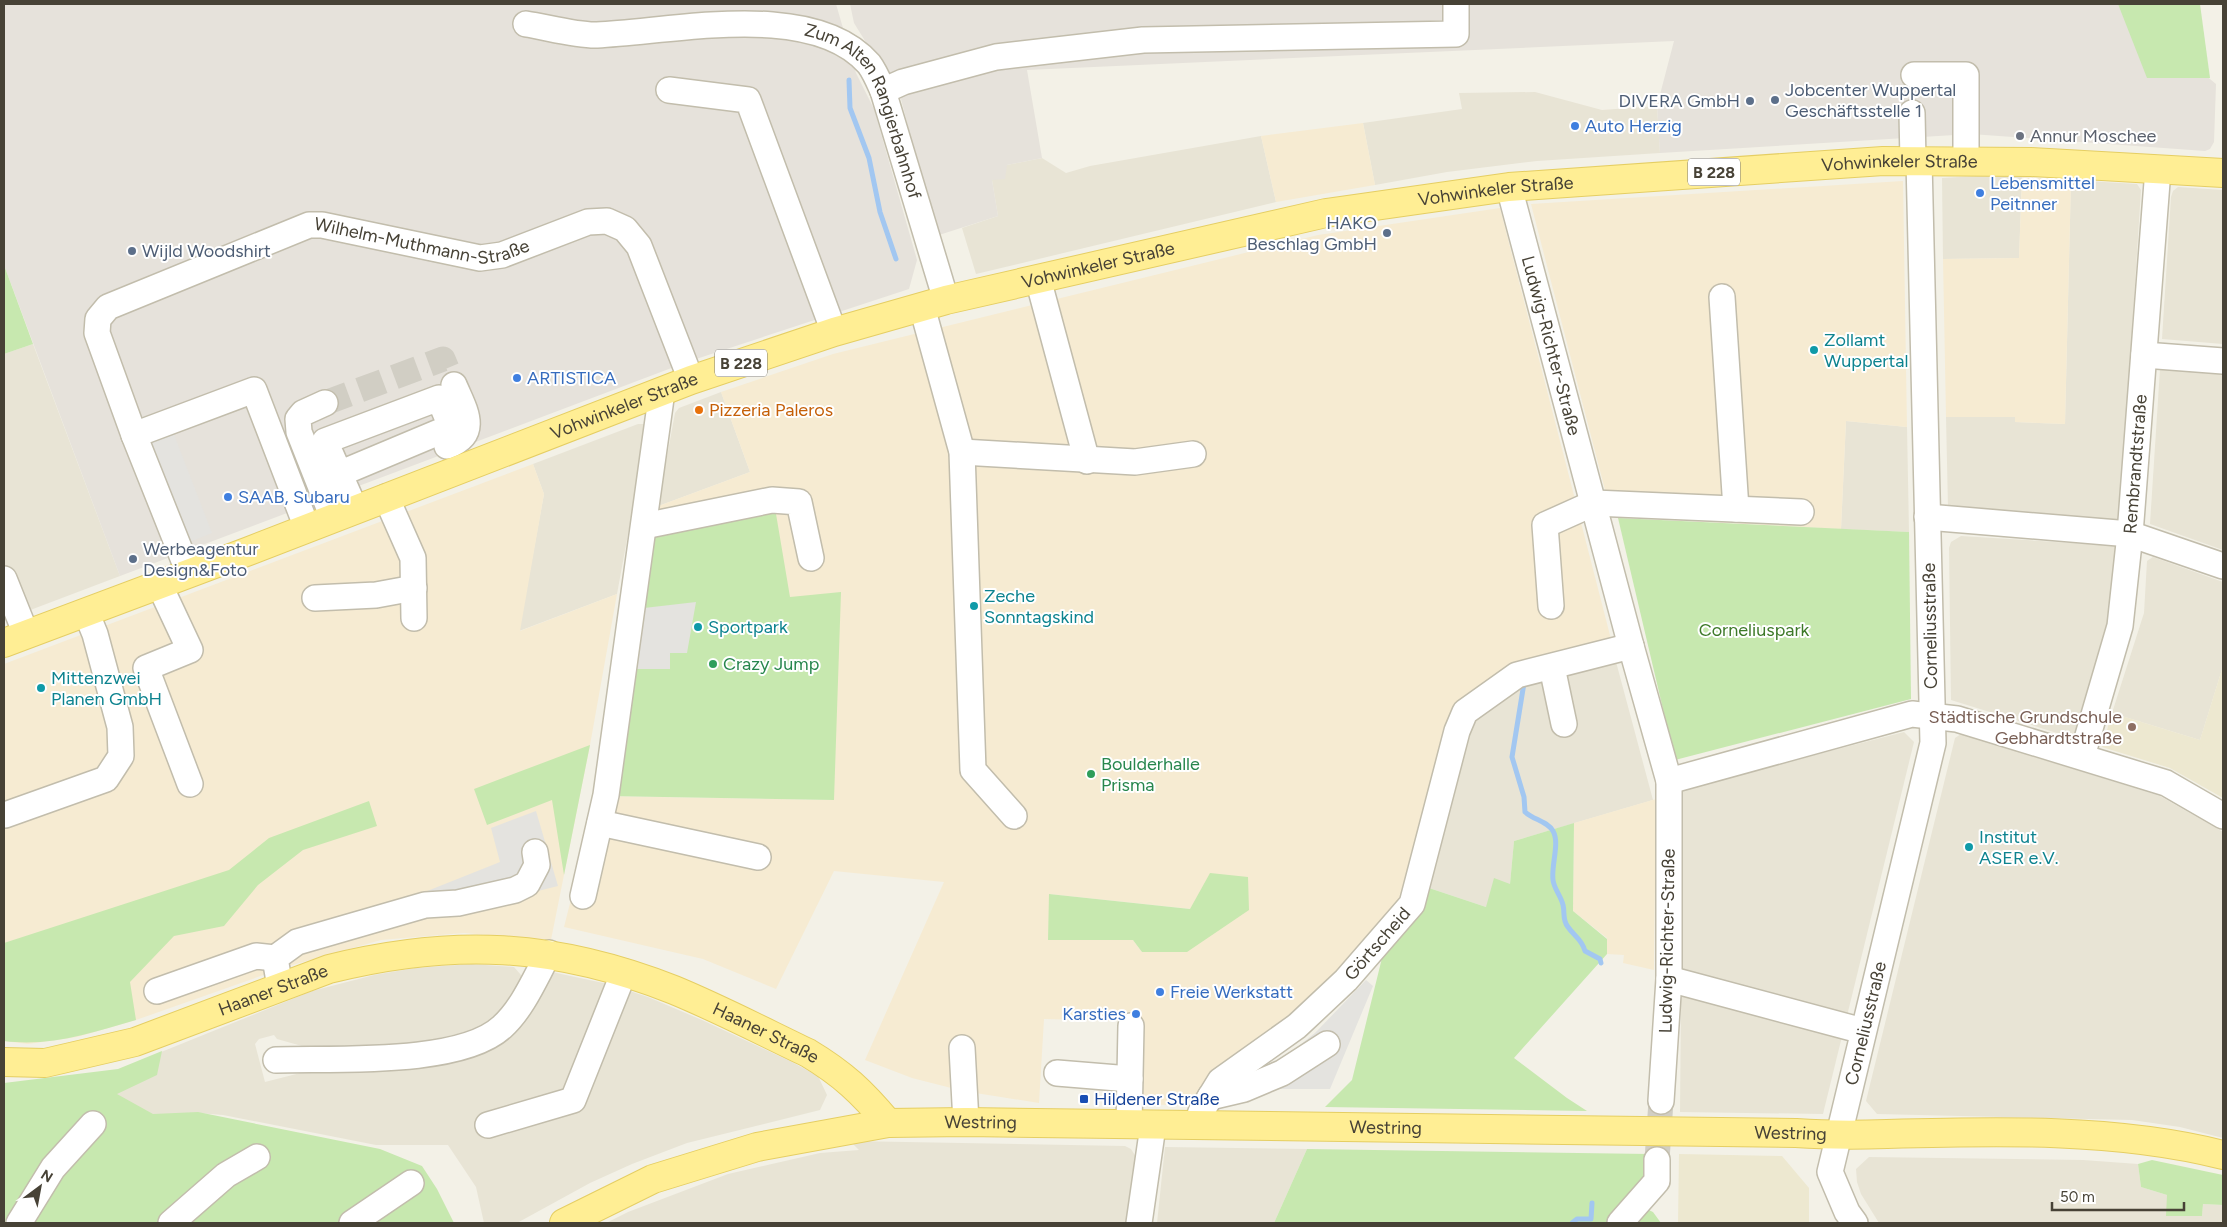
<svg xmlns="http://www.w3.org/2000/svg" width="2227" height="1227" viewBox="0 0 2227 1227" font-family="Figtree,sans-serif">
<rect width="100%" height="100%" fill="#f3f1e7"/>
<g fill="#e8e4d5">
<path d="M1535 92 1602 110 1657 106 1660 153 1537 161 1447 172 1375 185 1363 123 1462 109 1459 93Z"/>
<path d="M1261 136 1276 202 976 274 962 228 998 216 992 180 1007 165 1042 158 1066 173 1090 166Z"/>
<path d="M1994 175 2022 177 2019 258 1943 259 1942 178Z"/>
<path d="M2071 180 2137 184 2141 190 2120 520 1948 508 1946 417H2016L2015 422 2065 424Z"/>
<path d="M2178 187 2223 190V344L2162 339 2171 197 2173 191Z"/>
<path d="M33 344 120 576 4 620V354Z"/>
<path d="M2160 369 2223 374V550L2150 524Z"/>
<path d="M721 392 750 472 653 508 662 462H666L675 413 679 408Z"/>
<path d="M1846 421 1907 427 1909 532 1841 529Z"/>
<path d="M638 424H644L647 430 617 594 519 631 544 494 533 464Z"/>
<path d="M1961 536 2119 546 2115 607 2073 738 1951 700 1949 548 1951 542Z"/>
<path d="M2153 557 2223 582V666L2200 740 2112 713 2144 613 2147 561Z"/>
<path d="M1615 658 1653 800 1514 841 1510 884 1486 907 1420 885 1464 723 1522 682Z"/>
<path d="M1904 732 1914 742 1823 1114 1680 1112 1683 789Z"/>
<path d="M1961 734 2160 796 2223 832V1138L2180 1127 2132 1120 1877 1114 1866 1101 1955 738Z"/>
<path d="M472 964 514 967 521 975V981L504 1007 494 1018 475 1030 417 1043 390 1046 309 1048 277 1039 274 1035 259 1039 255 1044 265 1082 316 1069 476 1052 494 1048 506 1040 516 1029 552 972 608 984 648 997 702 1020 790 1061 818 1076 827 1095 820 1110 687 1143 632 1164 590 1183 517 1223H484L476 1187 448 1145H376L223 1115 198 1113 125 1121 109 1086 139 1061 312 991 374 975 415 968Z"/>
<path d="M850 1141 1125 1146 1131 1149 1136 1157 1130 1223H606L628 1212 728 1174 820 1153 859 1150Z"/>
<path d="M1165 1147 1307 1149 1274 1223H1157Z"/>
<path d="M1869 1157 2083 1160 2138 1164 2141 1187 2167 1195 2202 1216 2203 1204 2223 1205V1223H1879L1861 1194 1857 1182 1856 1169Z"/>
</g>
<g fill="#f6ebd2" fill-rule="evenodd">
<path d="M1363 123 1375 185 1276 202 1261 136Z"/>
<path d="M2022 177 2071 180 2065 424 2015 422V417H1946L1943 259 2019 258Z"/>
<path d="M1903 181 1907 427 1846 421 1841 529 1612 517 1531 204Z"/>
<path d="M1500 208 1612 643 1460 708 1412 894 1370 947 1192 1106 1120 1103 1119 1021 1044 1019 1039 1103 963 1091 912 1078 865 1060 944 882 834 871 776 989 703 959 564 927 597 796 834 800 790 597 650 524 653 508 750 472 721 392 833 354 1318 235ZM1211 874 1187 952H1142L1133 940 1049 894 1191 909Z"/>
<path d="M533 464 544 494 520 631 617 594 590 745 551 940 464 933 381 940 289 966 136 1020 77 1037 28 1044 4 1041V664Z"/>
<path d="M1656 799 1654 970 1623 963 1624 955 1607 954V938L1573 911 1574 823Z"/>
</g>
<g fill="#e6e2db">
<path d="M4 4H836L856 73 874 109 917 260 909 289 690 361 120 576 4 265Z"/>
<path d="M850 4H2119L2216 84 2214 142 2210 149 2205 151 1971 134 1660 153 1657 106 1674 41 1027 70 1042 158 1007 165 1005 179 992 180 998 216 936 236 901 99 854 23Z"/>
</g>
<g fill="#ede8d0">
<path d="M2223 666V798L2170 768 2102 747 2112 713 2200 740Z"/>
<path d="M1679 1154 1782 1156 1809 1188V1223H1678Z"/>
</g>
<g fill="#c7e8af">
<path d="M2118 4H2200L2210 78H2147Z"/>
<path d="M4 265 33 344 4 354Z"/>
<path d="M774 502 790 597 841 592 834 800 606 796 621 735 650 575 647 554 650 524Z"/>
<path d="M1618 518 1909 532 1911 699 1675 760Z"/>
<path d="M590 745 564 875 552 800 487 825 474 789Z"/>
<path d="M369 801 377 826 303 850 258 885 224 926 174 936 130 982 136 1020C92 1033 50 1047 4 1041V943L229 870 269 838Z"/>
<path d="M1574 823 1573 911 1607 939V954L1514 1058 1567 1098 1587 1111 1325 1107 1352 1080 1382 958 1420 885 1486 907 1494 878 1510 884 1514 841Z"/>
<path d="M1210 873 1248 877 1249 910 1187 952H1142L1133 940H1048L1049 894 1190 909Z"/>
<path d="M162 1051 157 1075 117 1094 153 1114 198 1112 380 1149 422 1166 437 1189 454 1223H4V1083L118 1069Z"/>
<path d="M1307 1149 1650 1154 1640 1206 1653 1212 1661 1223H1274Z"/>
<path d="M2152 1160 2223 1175V1205L2203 1204 2202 1216H2166L2167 1195 2141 1187 2138 1164Z"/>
</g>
<g fill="#e4e3df">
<path d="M173 432 212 533 187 543 147 442Z"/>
<path d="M696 602 687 653H670V669H631L644 608Z"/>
<path d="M536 811 558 886 312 948V937L500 862 491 828Z"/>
<path d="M1366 980 1373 986 1330 1089H1244L1315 1033Z"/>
</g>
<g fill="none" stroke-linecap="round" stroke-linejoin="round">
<g stroke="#a2c7f1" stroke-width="5">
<path d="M849 80 850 108 869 158 880 212 896 259"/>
<path d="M1524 683 1512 757 1524 797 1525 812C1534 820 1547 821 1553 831 1560 843 1551 865 1553 880 1554 889 1561 896 1563 905 1565 912 1562 920 1568 927 1574 936 1582 939 1585 951L1600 959 1601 963"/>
<path d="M1572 1223 1577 1219H1591L1592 1203"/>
</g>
<g stroke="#d1cec4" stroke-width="25" stroke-dasharray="25 12" stroke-linecap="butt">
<path d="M325 403 443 359 454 385"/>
<path d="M1657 1160 1661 1101"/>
</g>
<g stroke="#c2bdac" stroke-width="28">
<g id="minor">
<path id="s1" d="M526 24C546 27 578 36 597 35 678 31 813 0 869 64 875 72 879 82 883 91L946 300"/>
<path d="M1914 75H1966V160"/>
<path d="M669 90 748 100 834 332"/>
<path d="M883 91 903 82 996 57 1143 40 1456 34V4"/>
<path d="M1912 113 1913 161"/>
<path id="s2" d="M1509 187 1631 646 1669 781V979L1661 1101"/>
<path d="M1038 279 1087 461"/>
<path d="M1722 297 1736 509"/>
<path d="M922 307 962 452 973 770 1014 816"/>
<path d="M2144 355 2223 361"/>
<path d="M325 403 303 413 298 419 299 432 333 518"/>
<path d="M134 435 254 390 307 528"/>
<path d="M447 446C481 434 464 409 454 385"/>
<path d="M962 452 1135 462 1193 454"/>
<path d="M339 474 451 427 439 398 325 441 355 509"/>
<path d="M386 497 413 558 414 618"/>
<path d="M1927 517 2130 534 2223 566"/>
<path d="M644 526 772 500 799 502 811 558"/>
<path id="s3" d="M189 573 134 435 97 333 98 319 108 307 309 225H322L480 258 502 255 588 222 607 221 625 229 639 246 691 380"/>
<path d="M4 579 26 634"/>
<path d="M159 584 190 650 146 668 190 784"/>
<path d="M315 598 376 595 414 588"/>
<path d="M1551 606 1545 525 1594 503 1801 512"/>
<path d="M1552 667 1564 724"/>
<path id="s4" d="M2082 756 2120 626 2130 534 2158 169"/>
<path d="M1669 781 1912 714 1957 719 2166 783 2223 816"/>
<path d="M5 815 106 779 121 756 120 727 95 634 86 612"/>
<path d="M600 823 758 857"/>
<path d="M583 896 606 795 662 391"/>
<path d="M1669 979 1863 1031"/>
<path d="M280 987 275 958 297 942 425 905 458 903 515 890 527 884 537 865 535 852"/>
<path d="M157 991 256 956 275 958"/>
<path d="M962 1048 966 1122"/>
<path d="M276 1060C332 1058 460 1066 502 1027 523 1008 535 978 549 953"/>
<path d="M1057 1073 1130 1079"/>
<path d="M1210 1097 1244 1089 1282 1073 1327 1044"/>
<path d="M488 1125 573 1100 624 972"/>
<path d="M1129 1125 1131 1026"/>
<path id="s5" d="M1196 1126 1201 1112 1220 1081 1297 1026 1346 980 1412 904 1457 731 1465 712 1517 675 1631 646"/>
<path d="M19 1223 53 1168 93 1124"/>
<path d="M171 1223 226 1175 257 1157"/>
<path d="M352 1223 411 1183"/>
<path d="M1139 1223 1153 1126"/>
<path d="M1620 1223 1657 1181V1160"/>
<path id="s6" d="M1855 1223 1847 1212 1830 1172 1933 743 1919 161"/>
</g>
</g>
<g stroke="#e5ce63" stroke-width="30">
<g id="major">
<path id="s7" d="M4 643 249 551 691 380 834 332 946 300 1326 213 1509 187 1883 161 2031 162 2223 173"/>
<path id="s8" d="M4 1062 45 1063 135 1042 329 969C453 938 555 943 674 990 720 1009 764 1032 808 1053 843 1074 862 1092 888 1123"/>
<path id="s9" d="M564 1223 653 1179 757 1147 888 1123 966 1122 1796 1133C1826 1135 1856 1135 1887 1134 1996 1131 2117 1128 2223 1155"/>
</g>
</g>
<use href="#minor" stroke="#fff" stroke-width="25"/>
<use href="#major" stroke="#ffee94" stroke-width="28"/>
</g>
<g fill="#5c6f8a" stroke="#fff" stroke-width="2">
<circle cx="1775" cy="100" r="5"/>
<circle cx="1750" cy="101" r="5"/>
<circle cx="1387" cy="233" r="5"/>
<circle cx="132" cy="251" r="5"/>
<circle cx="133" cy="559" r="5"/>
</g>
<g fill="#3f7fe0" stroke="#fff" stroke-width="2">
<circle cx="1575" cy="126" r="5"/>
<circle cx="1980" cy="193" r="5"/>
<circle cx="517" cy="378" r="5"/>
<circle cx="228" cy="497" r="5"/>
<circle cx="1160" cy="992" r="5"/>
<circle cx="1136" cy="1014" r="5"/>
</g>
<circle fill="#6b7280" stroke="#fff" stroke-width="2" cx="2020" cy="136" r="5"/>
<g fill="#0f9aa8" stroke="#fff" stroke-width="2">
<circle cx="1814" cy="350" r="5"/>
<circle cx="974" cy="606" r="5"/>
<circle cx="698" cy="627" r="5"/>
<circle cx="41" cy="688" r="5"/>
<circle cx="1969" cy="847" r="5"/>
</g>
<circle fill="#e8710a" stroke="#fff" stroke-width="2" cx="699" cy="410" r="5"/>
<g fill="#2e9e5b" stroke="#fff" stroke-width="2">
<circle cx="713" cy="664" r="5"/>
<circle cx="1091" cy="774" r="5"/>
</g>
<circle fill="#8d6e63" stroke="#fff" stroke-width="2" cx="2132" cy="727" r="5"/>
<rect fill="#1a4fb4" stroke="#fff" stroke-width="2" x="1079" y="1094" width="10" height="10" rx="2.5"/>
<g text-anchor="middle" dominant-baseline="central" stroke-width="4" stroke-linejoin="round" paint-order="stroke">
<g fill="#fff" stroke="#7e7b72" stroke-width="1">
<rect x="1688" y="158.5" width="52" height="27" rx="4"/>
<rect x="715" y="349.5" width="52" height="27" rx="4"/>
</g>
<g font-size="16" font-weight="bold" fill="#474236">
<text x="1714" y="172">B 228</text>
<text x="741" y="363">B 228</text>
</g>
<g font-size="18" fill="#4e5e75" stroke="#fff" text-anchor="start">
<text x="1785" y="90">Jobcenter Wuppertal<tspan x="1785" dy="21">Geschäftsstelle 1</tspan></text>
<text x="1740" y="101" text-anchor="end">DIVERA GmbH</text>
<text x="1377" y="223" text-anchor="end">HAKO<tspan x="1377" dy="21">Beschlag GmbH</tspan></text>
<text x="142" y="251">Wijld Woodshirt</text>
<text x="143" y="549">Werbeagentur<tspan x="143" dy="21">Design&amp;Foto</tspan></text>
</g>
<g font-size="18" fill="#474236" stroke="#fff">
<text stroke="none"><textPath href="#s1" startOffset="389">Zum Alten Rangierbahnhof</textPath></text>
<text stroke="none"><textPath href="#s7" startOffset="1969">Vohwinkeler Straße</textPath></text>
<text stroke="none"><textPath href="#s7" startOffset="1564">Vohwinkeler Straße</textPath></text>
<text stroke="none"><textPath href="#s3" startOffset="619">Wilhelm-Muthmann-Straße</textPath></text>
<text stroke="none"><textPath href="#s7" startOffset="1159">Vohwinkeler Straße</textPath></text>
<text stroke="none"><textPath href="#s2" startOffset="164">Ludwig-Richter-Straße</textPath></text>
<text stroke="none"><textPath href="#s7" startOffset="664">Vohwinkeler Straße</textPath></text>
<text stroke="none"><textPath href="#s4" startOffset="298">Rembrandtstraße</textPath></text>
<text transform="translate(1930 626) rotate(-91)">Corneliusstraße</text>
<text transform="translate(1667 941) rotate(-89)">Ludwig-Richter-Straße</text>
<text stroke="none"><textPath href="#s5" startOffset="261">Görtscheid</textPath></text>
<text stroke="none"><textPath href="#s8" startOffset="281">Haaner Straße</textPath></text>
<text stroke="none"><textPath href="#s6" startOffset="210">Corneliusstraße</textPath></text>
<text stroke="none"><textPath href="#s8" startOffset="794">Haaner Straße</textPath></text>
<text stroke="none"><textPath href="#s9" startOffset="434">Westring</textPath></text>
<text stroke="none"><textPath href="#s9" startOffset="839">Westring</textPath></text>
<text stroke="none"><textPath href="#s9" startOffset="1244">Westring</textPath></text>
</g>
<g font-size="18" fill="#366cbe" stroke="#fff" text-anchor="start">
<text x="1585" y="126">Auto Herzig</text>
<text x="1990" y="183">Lebensmittel<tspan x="1990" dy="21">Peitnner</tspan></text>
<text x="527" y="378">ARTISTICA</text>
<text x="238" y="497">SAAB, Subaru</text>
<text x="1170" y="992">Freie Werkstatt</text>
<text x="1126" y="1014" text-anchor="end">Karsties</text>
</g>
<g font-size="18" fill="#5b616d" stroke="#fff" text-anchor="start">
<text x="2030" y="136">Annur Moschee</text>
</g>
<g font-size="18" fill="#0d838f" stroke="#fff" text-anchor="start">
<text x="1824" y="340">Zollamt<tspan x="1824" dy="21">Wuppertal</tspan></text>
<text x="984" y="596">Zeche<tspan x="984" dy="21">Sonntagskind</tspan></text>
<text x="708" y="627">Sportpark</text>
<text x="51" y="678">Mittenzwei<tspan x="51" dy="21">Planen GmbH</tspan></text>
<text x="1979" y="837">Institut<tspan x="1979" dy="21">ASER e.V.</tspan></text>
</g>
<g font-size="18" fill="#c56008" stroke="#fff" text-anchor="start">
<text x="709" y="410">Pizzeria Paleros</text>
</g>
<g font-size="18" fill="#3d7928" stroke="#fff">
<text x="1754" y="630">Corneliuspark</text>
</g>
<g font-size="18" fill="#27864d" stroke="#fff" text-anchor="start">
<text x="723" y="664">Crazy Jump</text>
<text x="1101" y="764">Boulderhalle<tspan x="1101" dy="21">Prisma</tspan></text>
</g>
<g font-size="18" fill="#785e54" stroke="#fff" text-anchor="end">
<text x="2122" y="717">Städtische Grundschule<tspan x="2122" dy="21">Gebhardtstraße</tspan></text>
</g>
<g font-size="18" fill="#164399" stroke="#fff" text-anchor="start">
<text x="1094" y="1099">Hildener Straße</text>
</g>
</g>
<rect width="2227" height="1227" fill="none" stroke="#474236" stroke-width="10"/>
<g transform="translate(40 1187) rotate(32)" stroke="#ffffff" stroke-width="4" paint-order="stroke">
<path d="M0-4L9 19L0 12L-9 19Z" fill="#474236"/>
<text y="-8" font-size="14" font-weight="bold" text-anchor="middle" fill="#474236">N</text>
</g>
<path d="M2052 1202v8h132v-8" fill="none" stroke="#474236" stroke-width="2.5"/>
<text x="2060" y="1202" font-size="15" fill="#474236" stroke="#ffffff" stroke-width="4" paint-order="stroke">50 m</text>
</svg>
